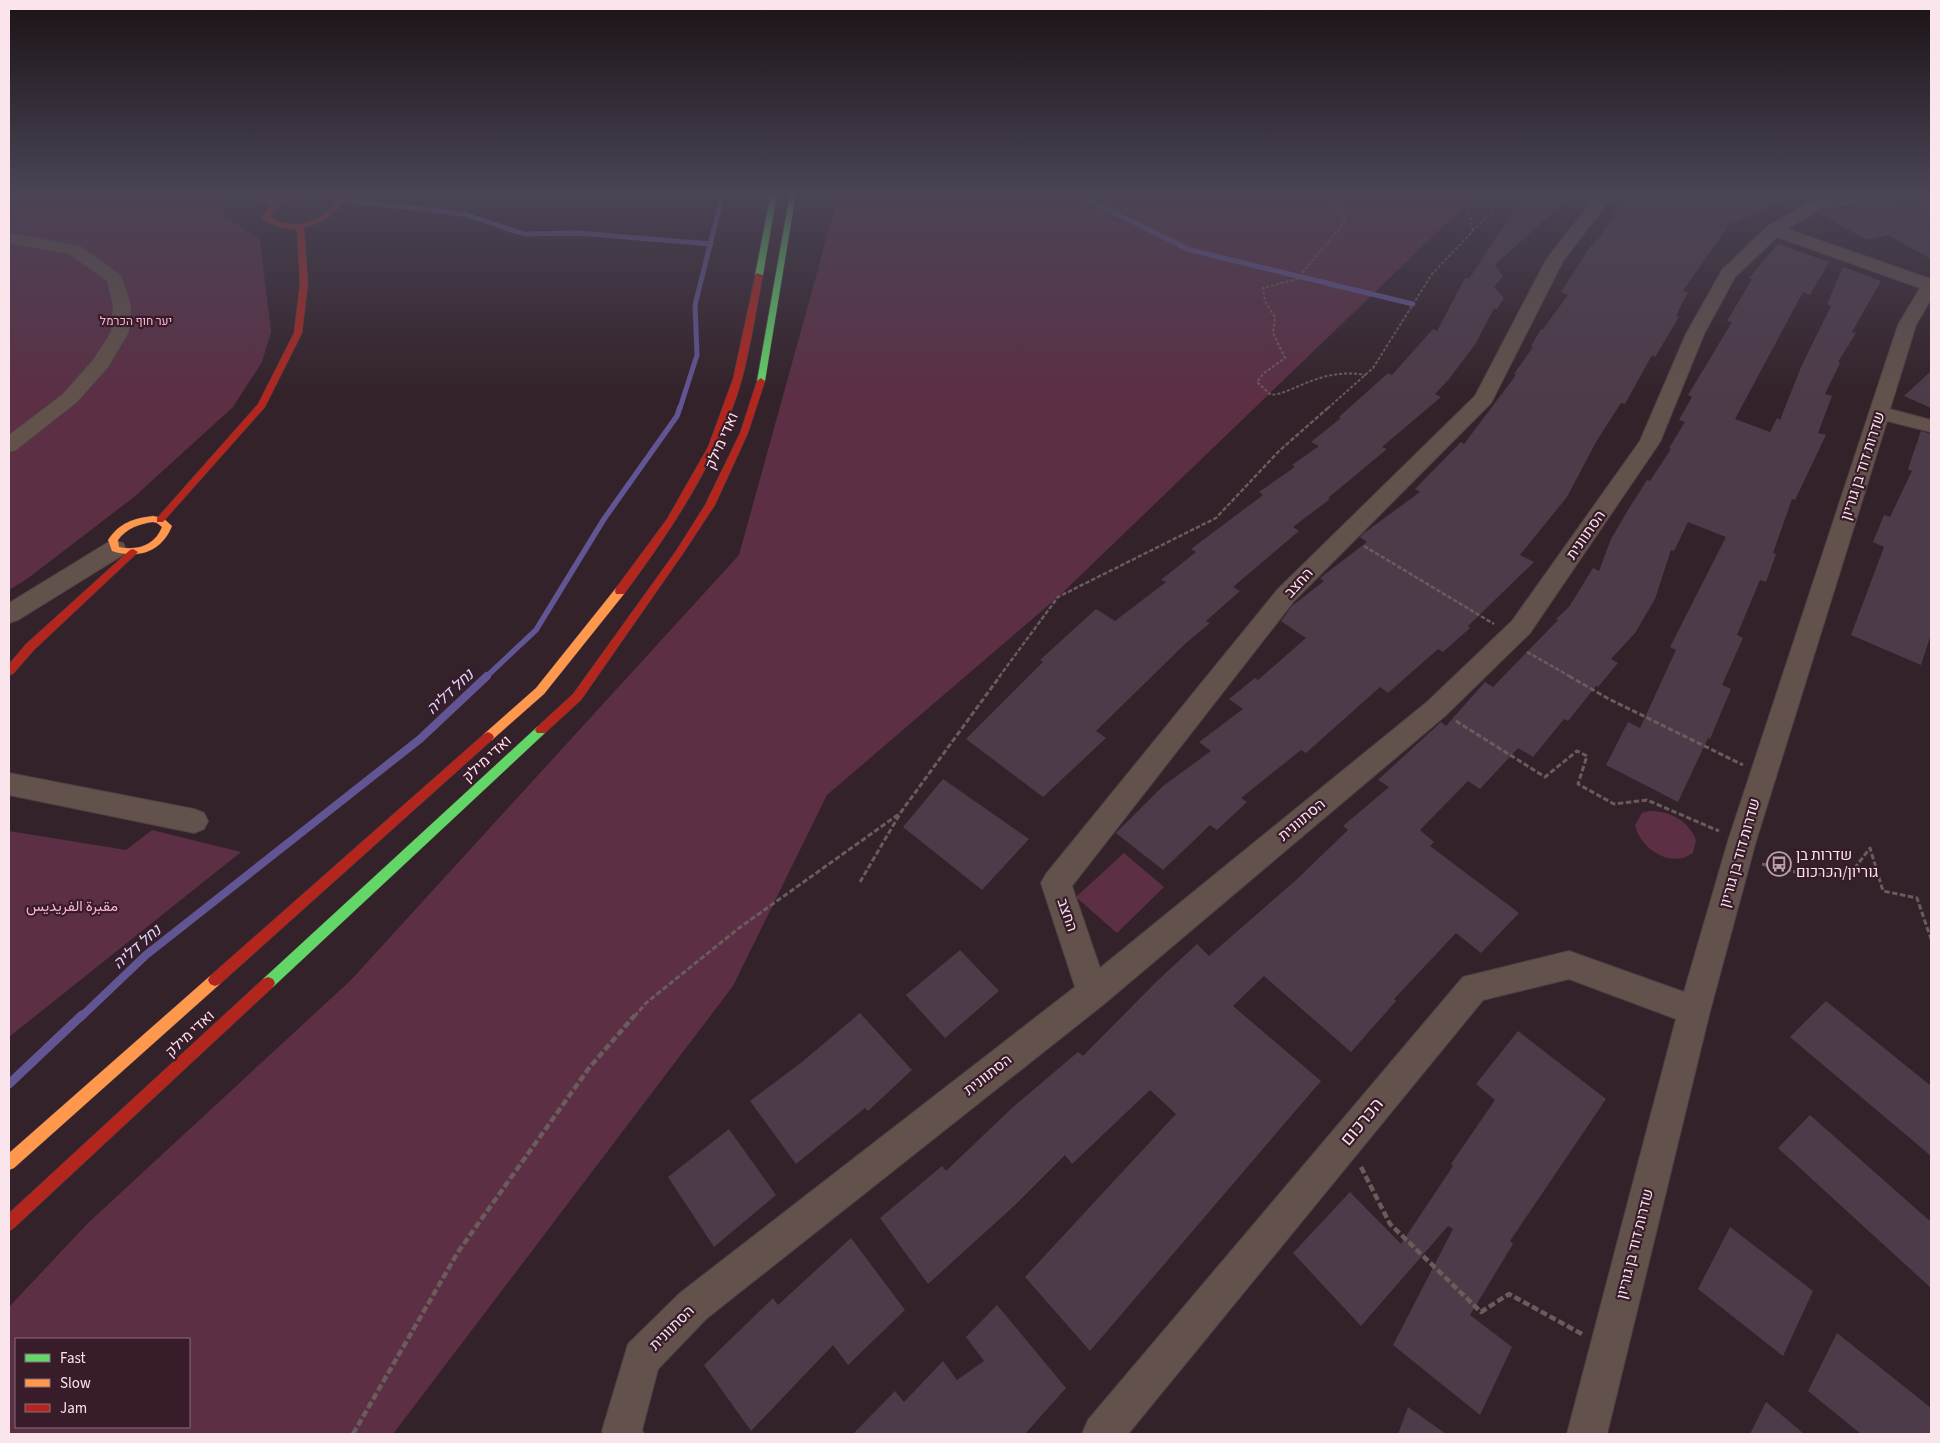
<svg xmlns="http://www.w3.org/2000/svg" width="1940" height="1443" viewBox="0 0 1940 1443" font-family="'Source Sans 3',Vazirmatn,Heebo,sans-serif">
<rect width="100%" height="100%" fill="#33222a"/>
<g fill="#5c2f45" fill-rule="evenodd">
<path d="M9 193H209L233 222 260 240 271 332 262 362 233 407 134 497 27 579 9 590Z"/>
<path d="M839 193H1478L1058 597 827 795 733 986 393 1434H9V1307L88 1223 351 980 739 555ZM16 1339H189V1427H16Z"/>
<path d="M1650 811C1671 811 1688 821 1696 840L1693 853C1671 869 1640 849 1635 825L1642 813Z"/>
<path d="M152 830 241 852 9 1037V831L126 850Z"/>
<path d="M1124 853 1164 887 1117 933 1076 897Z"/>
</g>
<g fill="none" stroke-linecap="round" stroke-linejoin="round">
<g stroke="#625594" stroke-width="5">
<path d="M1074 193 1190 250 1413 304"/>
<path d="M335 199 464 214 524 234 578 233 711 244"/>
<path d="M680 408 697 355 695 305 723 193"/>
</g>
<path stroke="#625594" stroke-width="5.5" d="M486 677 536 630 604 519 677 416 680 407"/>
<path stroke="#625594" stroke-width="8" d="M81 1017 146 955 420 739 487 676"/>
<path stroke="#625594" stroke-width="9" d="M9 1084 82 1015"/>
</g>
<g fill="#4e3b49">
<path d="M1528 193H1574L1495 265 1503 276 1494 287 1504 298 1497 309 1494 308 1476 343 1449 379 1435 394 1441 397 1382 447 1387 449 1328 498 1330 499 1293 527 1299 531 1233 587 1240 591 1206 621 1210 623 1186 643 1096 731 1106 738 1043 797 966 739 1043 662 1040 660 1096 609 1115 621 1166 582 1161 580 1196 552 1191 549 1263 495 1259 492 1295 467 1292 465 1319 446 1311 442 1341 418 1339 417 1388 373 1392 375 1433 329 1437 331 1465 278 1469 279 1515 208Z"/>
<path d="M1636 193H1803L1724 227 1727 228 1683 291 1688 292 1676 316 1679 317 1655 357 1652 355 1625 404 1621 403 1596 442 1567 497 1520 555 1534 562 1468 626 1470 628 1443 652 1438 649 1388 693 1380 687 1306 753 1301 750 1241 798 1247 802 1217 830 1210 825 1163 870 1116 833 1163 786 1211 751 1199 742 1243 709 1229 699 1255 678 1258 680 1306 638 1281 621 1292 606 1324 581 1320 578 1367 542 1360 537 1364 533 1420 492 1415 489 1461 442 1464 444 1516 375 1514 374 1533 347 1531 346 1541 329H1543L1568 295 1561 292 1590 247 1603 234 1601 233 1616 216 1609 214Z"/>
<path d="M1894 194 1895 205 1931 201V259L1888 235 1867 240 1818 213 1884 200Z"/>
<path d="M1778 244 1829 262 1810 295 1803 292 1735 419 1770 432 1777 418 1780 420 1801 367 1831 306 1827 304 1843 267 1881 281 1852 332 1856 333 1838 362 1840 363 1825 394 1832 396 1818 433 1826 435 1795 500 1792 499 1773 553 1776 554 1766 582 1760 580 1737 635 1743 638 1722 685 1731 689 1710 739 1708 738 1678 802 1606 765 1628 722 1640 728 1676 650 1670 647 1726 537 1688 522 1674 551 1671 550 1655 599 1635 633 1611 659 1618 663 1598 687 1596 686 1568 721 1564 719 1533 757 1518 748 1480 789 1468 781 1420 830 1434 842 1430 846 1519 913 1481 953 1456 933 1394 999 1396 1001 1351 1052 1264 976 1233 1006 1321 1081 1090 1351 1025 1277 1176 1114 1150 1090 1072 1164 1065 1155 1014 1206 928 1284 880 1218 942 1166 946 1171 1012 1108 1078 1052 1083 1056 1156 982 1197 944 1209 956 1296 880 1348 830 1343 826 1389 787 1378 780 1441 722 1446 726 1485 682 1493 687 1558 620 1556 619 1569 607 1593 568 1599 571 1611 539 1628 510 1647 480 1650 481 1671 449 1669 448 1685 422 1679 420 1692 397 1688 395 1732 322 1727 321 1752 279 1749 278Z"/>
<path d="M1931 371V408L1904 396Z"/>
<path d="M1921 431 1931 434V634L1921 665 1851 635 1884 547 1873 542 1884 515 1890 517 1912 471 1908 469Z"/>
<path d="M943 779 1029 839 982 890 903 827Z"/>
<path d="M960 950 999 991 945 1038 906 995Z"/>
<path d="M1826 1001 1931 1086V1156L1790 1037Z"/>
<path d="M860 1013 912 1070 868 1111 865 1108 796 1164 750 1101 802 1062Z"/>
<path d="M1518 1031 1606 1099 1510 1241 1513 1244 1470 1315 1512 1347 1480 1415 1393 1345 1453 1229 1448 1226 1361 1326 1293 1253 1350 1192 1401 1244 1453 1166 1451 1164 1495 1100 1476 1084Z"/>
<path d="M1810 1115 1931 1222V1288L1778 1148Z"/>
<path d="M729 1129 776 1195 714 1247 668 1177Z"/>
<path d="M1730 1227 1813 1291 1783 1356 1698 1289Z"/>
<path d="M851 1238 905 1310 848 1365 833 1345 751 1431 704 1365 773 1298 778 1305Z"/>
<path d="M997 1305 1066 1388 1025 1434H853L895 1391 904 1402 943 1361 957 1380 984 1361 966 1337Z"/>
<path d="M1837 1333 1931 1408V1434H1861L1808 1391Z"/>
<path d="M1766 1402 1804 1434H1750Z"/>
<path d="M1408 1407 1446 1434H1398Z"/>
</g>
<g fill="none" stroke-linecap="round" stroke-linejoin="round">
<g stroke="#4d3f45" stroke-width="2">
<g id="street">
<path d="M247 193C260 193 279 191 287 202L279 207 249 196Z"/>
<path d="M1598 193H1615L1563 261 1491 403 1294 601 1072 886 1100 968 1427 702 1512 621 1640 441 1686 334 1722 270 1768 226 1810 202 1855 193H1892L1884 198 1821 209 1787 229 1931 279V299L1916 325 1890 409 1931 420V432L1887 421 1756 841 1710 1011 1607 1434H1567L1676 1019 1569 979 1483 1000 1128 1434H1082L1088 1420 1463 977 1569 951 1684 992 1728 841 1898 325 1920 288 1777 237 1735 277 1704 334 1660 442 1530 633 1445 716 1104 1004 706 1319 658 1369 642 1430 644 1434H603L602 1431 628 1344 680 1293 1075 987 1041 883 1046 874 1278 589 1475 396 1546 260Z"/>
<path d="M9 233 80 246 121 275 131 305 129 332 108 367 77 402 16 450 9 452V435L63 394 93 360 111 332 113 305 107 281 69 254 9 243Z"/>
<path d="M115 541 123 543 126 549 123 555 18 620 9 623V603L107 543Z"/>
<path d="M9 773 194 809 204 813 208 821 204 829 194 833 9 795Z"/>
</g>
</g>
<g stroke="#4d3f45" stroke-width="1">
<g id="fast">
<path d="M771 193H777L763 275 759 277 755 275Z"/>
<path d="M790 193H796L765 381 761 384 757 381Z"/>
<path d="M541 726 545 727 547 730 545 733 273 987 268 989 263 987 261 983 263 979 537 727Z"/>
</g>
</g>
<g stroke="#4d3f45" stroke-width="1">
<g id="slow">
<path d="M153 516 163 518 172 526C161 553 137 559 112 551L108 540C119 523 134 518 153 516ZM153 522 157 523 162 527C155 545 138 551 119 547L118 540C127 528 139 524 153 522Z"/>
<path d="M620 587 624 588 625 591 624 594 544 694 492 740H484L482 737 484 734 536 688 616 588Z"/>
<path d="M215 974 220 976 222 980 220 984 14 1168 9 1170V1153L210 976Z"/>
</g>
</g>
<g stroke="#4d3f45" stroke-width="1">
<g id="jam">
<path d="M299 193 332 194 342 204 327 219 304 228 308 284 302 333 265 407 163 522H157V518L258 404 294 333 300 284 297 229C284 229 272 226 262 218 270 202 282 197 299 193ZM313 195 330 198 335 204C318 224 293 231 270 217 278 200 296 198 313 195Z"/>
<path d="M756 273 763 275C756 310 751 345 742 379 719 459 673 528 624 594H616L615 591 616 588 667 519 708 447 733 379Z"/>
<path d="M761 378 765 381 748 433 715 505 682 555 581 700 545 733H537L535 730 537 727 573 694 676 551 705 505 740 433 757 381Z"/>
<path d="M133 549 138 552 136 554 34 650 13 674 9 675V664L26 644 130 550Z"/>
<path d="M488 732 492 734 494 737 492 740 220 984 215 986 210 984 208 980 210 976 484 734Z"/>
<path d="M268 977 273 979 275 983 273 987 14 1228 9 1231V1213L263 979Z"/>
</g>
</g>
<g stroke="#6a5c5a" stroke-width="2" stroke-dasharray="3 2" stroke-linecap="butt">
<path d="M1338 193 1336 207 1345 222 1297 279 1263 288 1265 301 1275 317 1273 333 1285 358 1264 373 1257 382 1271 395C1283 394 1293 388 1304 384 1324 375 1345 371 1366 375"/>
<path d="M1464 193 1473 231"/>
<path d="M1328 408 1373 368 1432 274 1491 212 1501 193"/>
</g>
<g stroke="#6a5c5a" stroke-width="2.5" stroke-dasharray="4.5 2" stroke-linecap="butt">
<path d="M1364 546 1494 624"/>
<path d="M1527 652 1571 677"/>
<path d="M999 677 1058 597 1216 518 1279 451 1329 407"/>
</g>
<g stroke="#6a5c5a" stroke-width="3" stroke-dasharray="5.5 2.5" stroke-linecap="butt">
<path d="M1569 676 1609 699 1743 765"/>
<path d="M1456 721 1545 777 1577 751 1587 756 1578 784 1614 804 1647 800 1719 831"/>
<path d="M1762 864 1808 875 1851 873 1870 848 1883 891 1917 898 1931 939"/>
<path d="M860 882 901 812 1000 676"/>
<path d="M634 1017 646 1003 739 928 899 814"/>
</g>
<g stroke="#6a5c5a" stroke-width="4.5" stroke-dasharray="7 3" stroke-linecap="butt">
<path d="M1361 1167 1390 1224 1481 1312 1509 1294 1582 1334"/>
<path d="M353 1434 458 1252 589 1068 635 1015"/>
</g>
<use href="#street" fill="#63524b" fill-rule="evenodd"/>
<use href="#fast" fill="#63d668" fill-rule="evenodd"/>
<use href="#slow" fill="#ff974d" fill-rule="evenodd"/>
<use href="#jam" fill="#b3261e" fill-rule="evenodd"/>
</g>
<linearGradient id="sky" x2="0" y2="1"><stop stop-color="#1c1317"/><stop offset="0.49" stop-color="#4a4455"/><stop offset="1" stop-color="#4a4455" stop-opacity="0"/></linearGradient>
<rect width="1940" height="395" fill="url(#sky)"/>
<defs>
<g id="bus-ring" transform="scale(1.25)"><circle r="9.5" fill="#391c2a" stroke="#b4a1a9" stroke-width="1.5"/><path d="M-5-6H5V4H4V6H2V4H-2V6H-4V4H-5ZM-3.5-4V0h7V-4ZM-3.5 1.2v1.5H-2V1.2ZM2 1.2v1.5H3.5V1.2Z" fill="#b4a1a9"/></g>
</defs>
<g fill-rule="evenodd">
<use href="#bus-ring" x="1779" y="864"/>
</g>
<g text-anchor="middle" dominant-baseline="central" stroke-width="4.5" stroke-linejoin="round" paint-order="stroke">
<g font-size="12" fill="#f6b5d1" stroke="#391c2a">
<text x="136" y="321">יער חוף הכרמל</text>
</g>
<g font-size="15" fill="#fae5ed" stroke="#391c2a">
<text transform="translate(722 441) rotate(-66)">ואדי מילק</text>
<text transform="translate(1863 466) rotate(-72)">שדרות דוד בן גוריון</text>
<text transform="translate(1586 535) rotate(-55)">הסתוונית</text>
<text transform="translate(1299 583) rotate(-47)">החצב</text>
<text transform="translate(487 759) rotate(-43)">ואדי מילק</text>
<text transform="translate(1302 820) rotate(-40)">הסתוונית</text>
<text transform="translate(1740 853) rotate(-74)">שדרות דוד בן גוריון</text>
<text transform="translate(1067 915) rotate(71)">החצב</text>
<text transform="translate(190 1034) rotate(-43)">ואדי מילק</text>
<text transform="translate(988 1075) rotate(-38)">הסתוונית</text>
<text transform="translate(1635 1244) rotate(-76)">שדרות דוד בן גוריון</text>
<text transform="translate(672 1328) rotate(-45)">הסתוונית</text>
</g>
<g font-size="15" fill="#fae5ed" stroke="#391c2a" text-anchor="start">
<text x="1796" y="855">שדרות בן<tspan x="1796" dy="17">גוריון/הכרכום</tspan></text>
</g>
<g font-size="15" fill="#f6b5d1" stroke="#391c2a">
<text x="72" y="906">مقبرة الفريديس</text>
</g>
<g font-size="16" font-style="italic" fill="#dcd7ff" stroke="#391c2a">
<text transform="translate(450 692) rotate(-43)">נחל דליה</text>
<text transform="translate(137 947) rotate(-41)">נחל דליה</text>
</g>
<g font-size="18" fill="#fae5ed" stroke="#391c2a">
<text transform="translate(1362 1122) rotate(-50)">הכרכום</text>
</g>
</g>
<rect width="1940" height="1443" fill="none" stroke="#fae5ed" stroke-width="20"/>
<rect x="15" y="1338" width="175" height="90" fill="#391c2a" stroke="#866c78"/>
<rect x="25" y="1354" width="25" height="8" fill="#63d668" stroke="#866c78"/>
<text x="60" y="1363" font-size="15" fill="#fae5ed">Fast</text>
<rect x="25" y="1379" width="25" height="8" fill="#ff974d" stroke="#866c78"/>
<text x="60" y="1388" font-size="15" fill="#fae5ed">Slow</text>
<rect x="25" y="1404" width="25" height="8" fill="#b3261e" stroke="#866c78"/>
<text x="60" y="1413" font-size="15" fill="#fae5ed">Jam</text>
</svg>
